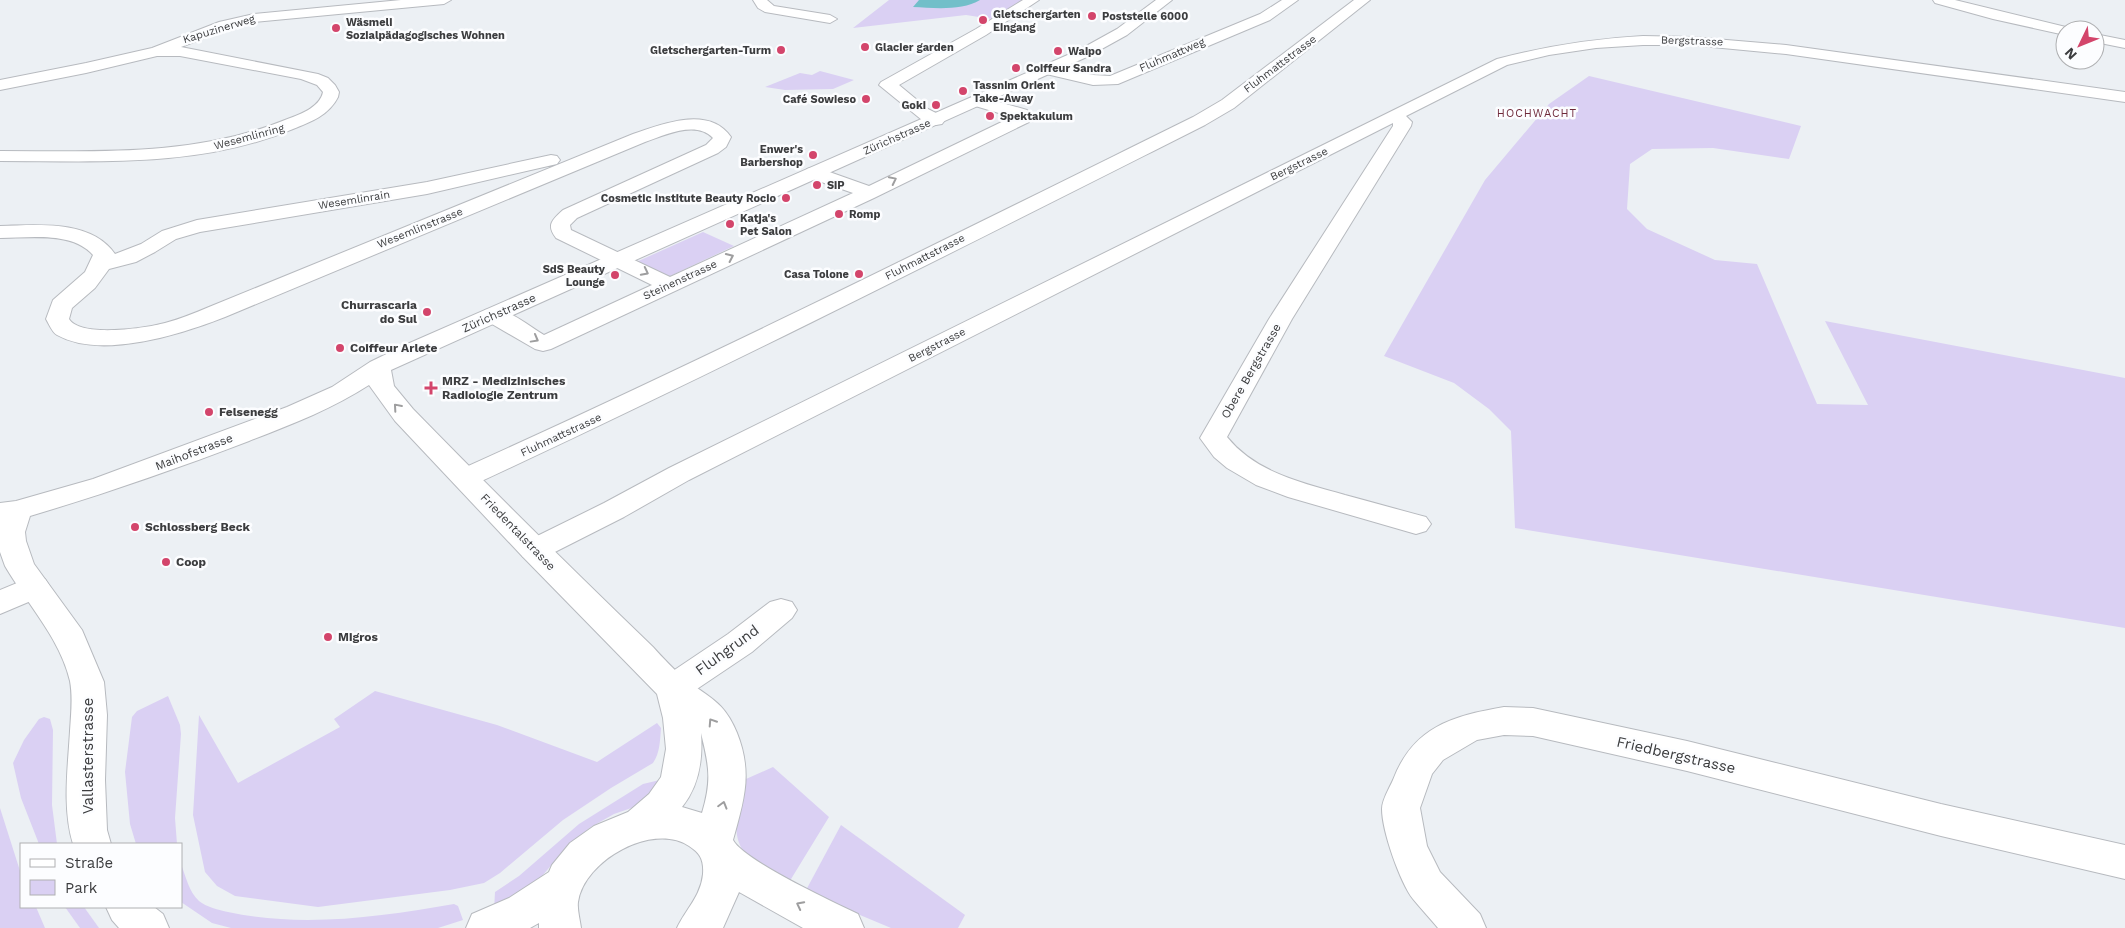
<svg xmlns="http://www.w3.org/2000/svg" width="2125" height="928" viewBox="0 0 2125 928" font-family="'Work Sans',sans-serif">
<rect width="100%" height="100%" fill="#ecf0f4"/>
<g fill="#dad0f3">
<path d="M889 0H1023L992 19 966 15 853 28Z"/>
<path d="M820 71 854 80 833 89 785 90 765 87 800 73 812 75Z"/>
<path d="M1589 76 1801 126 1789 159 1713 148 1652 149 1630 164 1627 209 1647 229 1715 260 1757 264 1817 404 1868 405 1825 321 2125 378V628L1515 528 1511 431 1489 409 1454 383 1384 356 1485 180 1549 104Z"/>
<path d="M703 232 734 246 666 278 634 263Z"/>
<path d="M375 691 497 725 597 762 657 723 661 728C660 740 660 753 653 763L611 788 563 820 500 873 484 883 450 890 318 907 235 896 217 886 205 872 193 815 199 715 238 783 340 727 334 719Z"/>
<path d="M168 696 180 725 181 734 175 818 177 844H136L130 824 125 772 132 717 137 711Z"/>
<path d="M44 717 50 719 53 730 52 805 57 844H39L21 798 13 763 24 740 39 719Z"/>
<path d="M773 767 829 817 788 884C777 876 754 865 746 855 728 833 739 803 746 779Z"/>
<path d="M664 779 643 804 614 814 591 827 569 844 527 894 494 911 495 892 519 876 579 824 643 784Z"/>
<path d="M0 808 21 874V907H36L45 928H0Z"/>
<path d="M841 825 965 915 958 928H891L805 892Z"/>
<path d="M181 864C186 877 189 892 199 901 206 907 219 910 228 912 301 928 381 917 454 904L458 906 463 920 438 928H231L212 923 181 902Z"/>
<path d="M65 907H84L99 928H80Z"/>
</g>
<path fill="#72bfc9" d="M919 0H980C962 11 934 8 913 7Z"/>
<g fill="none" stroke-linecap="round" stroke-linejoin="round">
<g stroke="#b7babf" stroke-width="2">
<g id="minor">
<path d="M401 0H451L444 4 254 22 229 28 181 47 318 74 328 78 335 85 339 92 338 97C329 115 311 122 293 129 200 168 99 161 0 161V151C96 151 194 157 285 120 298 115 320 108 323 92L317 85 301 79 180 56H157L86 73 0 90V80L86 63 152 48 219 22 254 14Z"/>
<path d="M753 0H767L774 6 830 15 837 19 830 23 765 12 758 8Z"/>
<path d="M1023 0H1039L986 35 899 85 928 109 942 116 945 120 942 124 936 125 922 120 879 85 881 82 976 29Z"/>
<path d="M1282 0H1298L1270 20 1118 84 1093 85 1042 73 1040 70 1042 67 1048 65 1093 75 1110 76 1260 14Z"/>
<path d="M1354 0H1370L1234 108 1205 125C963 247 721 370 475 484L465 487 455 484 451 478 455 472C704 360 948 238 1193 117L1222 100Z"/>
<path d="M1933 0H1955L2070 28 2072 30H2065V35L1993 19 1935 3Z"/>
<path d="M2095 34 2125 40V48L2095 42Z"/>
<path d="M1643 36 1691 37 1786 45 2125 92V102L1786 54 1691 45H1643L1596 48 1549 55 1507 65 1406 116 1412 122 1411 126 1292 319 1227 437C1256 473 1303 483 1345 495 1372 502 1399 510 1426 517L1431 524 1426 531 1416 534 1288 497 1256 485 1227 468 1214 457 1200 438 1269 319 1393 126V123L689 480 624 517 545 557 534 560 523 557 519 550 523 543 604 503 669 468 1497 59C1547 46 1591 39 1643 36Z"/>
<path d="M978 96 1027 110 1032 118 1029 122 874 198 551 349 543 351 535 349 485 320 482 315 485 310C505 305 527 325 544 335L652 285 556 238C546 225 552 220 563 210L706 145 713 138C696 120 665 135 645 142L225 317C182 334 101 360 57 335 52 332 49 324 46 319L53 300 85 272 93 255C72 231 28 238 0 238V226C37 225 91 219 115 254L141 244 162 231 197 220 427 182 551 155 557 156 560 160 557 164 427 194 200 232 176 239 155 252 136 262 109 269 95 288 72 308 69 319C81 338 146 328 165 323 180 319 195 313 209 307L633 134C662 124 709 105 731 137L726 147 718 153 577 218 570 225 571 230 670 277 853 193 807 177 805 173 807 169 814 167 821 169 869 186 1012 117 972 105 970 101 972 97Z"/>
<path d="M34 576 45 579 50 587 45 595 0 614V590Z"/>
<path d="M781 599 792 602 797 610 792 618 752 652 685 697 673 701 661 697 656 688 661 679 728 634 770 602Z"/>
<path d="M1504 707 1533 708 1687 741 1941 804 2125 845V879L1941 836 1687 771 1533 736 1504 735 1477 740 1443 760 1432 774 1420 808 1427 846 1440 872 1480 914 1486 928H1438C1430 918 1421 909 1413 899 1400 882 1382 831 1382 809 1382 800 1389 789 1393 780 1413 727 1452 716 1504 707Z"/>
</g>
</g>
<g stroke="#b7babf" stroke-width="2">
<g id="major">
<path d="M1156 0H1172L1127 35 1089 56 391 370 394 386 413 409C492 490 572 569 653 647 663 658 674 670 685 679 709 698 724 701 737 733 753 773 744 800 733 840 743 860 833 902 858 914L864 928H803L739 892 723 928H677C686 909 701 896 703 874 704 860 700 853 689 846 653 822 584 860 578 902 577 909 580 920 581 928H539V923L530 928H466L472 914 509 898 549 872 552 865 570 843 594 826 628 812 649 794 661 777 666 749 663 718 657 694 523 557 395 421 369 385C332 409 290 425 249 441 176 469 104 494 30 516L25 532 26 541 34 564 82 630 104 682 107 715 105 780 107 830 111 844H73C62 808 68 767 70 731 71 715 73 697 70 681 60 638 27 604 5 566L0 552V503L16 501 93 479 287 407 332 387 370 362 405 345 1079 50 1117 29ZM701 733C709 766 712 780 702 813L682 807C699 786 703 760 701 733Z"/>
<path d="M106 907H154L163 914 169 928H119L112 920Z"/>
</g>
</g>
<use href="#minor" fill="#fff" fill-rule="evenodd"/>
<use href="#major" fill="#fff" fill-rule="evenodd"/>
</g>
<defs><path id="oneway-chevron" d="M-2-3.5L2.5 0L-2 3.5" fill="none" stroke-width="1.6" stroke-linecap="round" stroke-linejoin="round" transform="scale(1.25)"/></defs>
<g stroke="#9e9e9f">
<use href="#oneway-chevron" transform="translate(893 180) rotate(-26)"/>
<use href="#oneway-chevron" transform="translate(730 257) rotate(-25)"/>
<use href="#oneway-chevron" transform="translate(645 272) rotate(27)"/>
<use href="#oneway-chevron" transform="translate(535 339) rotate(29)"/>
<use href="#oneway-chevron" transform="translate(397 407) rotate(-131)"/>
<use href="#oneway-chevron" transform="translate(712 722) rotate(-123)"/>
<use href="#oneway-chevron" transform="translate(723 805) rotate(-74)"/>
<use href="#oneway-chevron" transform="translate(800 905) rotate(-153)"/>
</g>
<g fill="#d3456b" stroke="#fcfdff" stroke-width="2">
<circle cx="1092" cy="16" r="5"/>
<circle cx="983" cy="20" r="5"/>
<circle cx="336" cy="28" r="5"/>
<circle cx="865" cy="47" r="5"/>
<circle cx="781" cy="50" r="5"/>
<circle cx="1058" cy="51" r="5"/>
<circle cx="1016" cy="68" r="5"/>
<circle cx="963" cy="91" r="5"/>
<circle cx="866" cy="99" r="5"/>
<circle cx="936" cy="105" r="5"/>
<circle cx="990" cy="116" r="5"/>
<circle cx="813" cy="155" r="5"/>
<circle cx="817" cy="185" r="5"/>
<circle cx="786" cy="198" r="5"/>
<circle cx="839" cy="214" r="5"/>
<circle cx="730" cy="224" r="5"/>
<circle cx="859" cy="274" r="5"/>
<circle cx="615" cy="275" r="5"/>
<circle cx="427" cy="312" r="5"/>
<circle cx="340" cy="348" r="5"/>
<path d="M428.5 380.5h5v5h5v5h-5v5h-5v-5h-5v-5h5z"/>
<circle cx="209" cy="412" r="5"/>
<circle cx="135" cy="527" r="5"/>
<circle cx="166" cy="562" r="5"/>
<circle cx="328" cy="637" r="5"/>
</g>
<g text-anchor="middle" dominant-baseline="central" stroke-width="5" stroke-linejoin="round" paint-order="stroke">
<g font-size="11" font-weight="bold" fill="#3c3d3f" stroke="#fcfdff" text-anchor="start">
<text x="993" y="14">Gletschergarten<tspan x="993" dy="13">Eingang</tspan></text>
<text x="1102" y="16">Poststelle 6000</text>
<text x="346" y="22">Wäsmeli<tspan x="346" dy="13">Sozialpädagogisches Wohnen</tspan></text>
<text x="875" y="47">Glacier garden</text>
<text x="771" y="50" text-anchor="end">Gletschergarten-Turm</text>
<text x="1068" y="51">Waipo</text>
<text x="1026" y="68">Coiffeur Sandra</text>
<text x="973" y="85">Tassnim Orient<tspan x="973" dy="13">Take-Away</tspan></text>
<text x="856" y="99" text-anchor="end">Café Sowieso</text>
<text x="926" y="105" text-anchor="end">Goki</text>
<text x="1000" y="116">Spektakulum</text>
<text x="803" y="149" text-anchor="end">Enwer's<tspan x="803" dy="13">Barbershop</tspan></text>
<text x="827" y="185">SiP</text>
<text x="776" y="198" text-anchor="end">Cosmetic Institute Beauty Rocio</text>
<text x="849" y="214">Romp</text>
<text x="740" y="218">Katja's<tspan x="740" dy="13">Pet Salon</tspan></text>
<text x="605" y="269" text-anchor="end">SdS Beauty<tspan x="605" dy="13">Lounge</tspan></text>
<text x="849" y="274" text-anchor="end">Casa Tolone</text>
</g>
<g font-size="11" fill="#3c3d3f" stroke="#fcfdff">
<text transform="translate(219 29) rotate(-17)">Kapuzinerweg</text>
<text transform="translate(1692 41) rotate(2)">Bergstrasse</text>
<text transform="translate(1172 55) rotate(-23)">Fluhmattweg</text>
<text transform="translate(1280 64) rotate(-37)">Fluhmattstrasse</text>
<text transform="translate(249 137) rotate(-15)">Wesemlinring</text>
<text transform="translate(897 137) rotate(-24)">Zürichstrasse</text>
<text transform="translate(1299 164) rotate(-26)">Bergstrasse</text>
<text transform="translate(354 200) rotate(-9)">Wesemlinrain</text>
<text transform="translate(420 228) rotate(-22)">Wesemlinstrasse</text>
<text transform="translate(925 257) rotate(-27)">Fluhmattstrasse</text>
<text transform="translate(680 280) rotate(-25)">Steinenstrasse</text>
<text transform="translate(937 345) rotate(-27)">Bergstrasse</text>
<text transform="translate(561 435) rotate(-25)">Fluhmattstrasse</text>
</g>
<g font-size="11" letter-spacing="1" fill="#6e2839" stroke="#fcfdff">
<text x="1537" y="113">HOCHWACHT</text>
</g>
<g font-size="12" font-weight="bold" fill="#3c3d3f" stroke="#fcfdff" text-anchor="start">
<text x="417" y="305" text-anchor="end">Churrascaria<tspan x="417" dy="14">do Sul</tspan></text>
<text x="350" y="348">Coiffeur Arlete</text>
<text x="442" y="381">MRZ - Medizinisches<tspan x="442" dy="14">Radiologie Zentrum</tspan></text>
<text x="219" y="412">Felsenegg</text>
<text x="145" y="527">Schlossberg Beck</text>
<text x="176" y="562">Coop</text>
<text x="338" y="637">Migros</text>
</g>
<g font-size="12" fill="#3c3d3f" stroke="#fcfdff">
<text transform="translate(499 313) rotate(-24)">Zürichstrasse</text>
<text transform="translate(1251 371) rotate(-60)">Obere Bergstrasse</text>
<text transform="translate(194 452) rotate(-21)">Maihofstrasse</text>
<text transform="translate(518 532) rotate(46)">Friedentalstrasse</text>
</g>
<g font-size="15" fill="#3c3d3f" stroke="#fcfdff">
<text transform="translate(727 650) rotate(-36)">Fluhgrund</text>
<text transform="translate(1676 755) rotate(13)">Friedbergstrasse</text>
<text transform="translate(88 756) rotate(-90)">Vallasterstrasse</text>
</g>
</g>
<rect x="20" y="843" width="162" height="65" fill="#fcfdff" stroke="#afb0b2"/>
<rect x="30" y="859" width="25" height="8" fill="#ffffff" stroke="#afb0b2"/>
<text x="65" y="868" font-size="15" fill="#3c3d3f">Straße</text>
<rect x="30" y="880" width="25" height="15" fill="#dad0f3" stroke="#afb0b2"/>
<text x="65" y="893" font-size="15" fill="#3c3d3f">Park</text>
<g transform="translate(2080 45) rotate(227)"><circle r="24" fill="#fcfdff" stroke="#afb0b2"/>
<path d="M0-4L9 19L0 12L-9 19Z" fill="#d3456b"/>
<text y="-8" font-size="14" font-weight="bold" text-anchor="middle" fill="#3c3d3f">N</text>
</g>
</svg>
